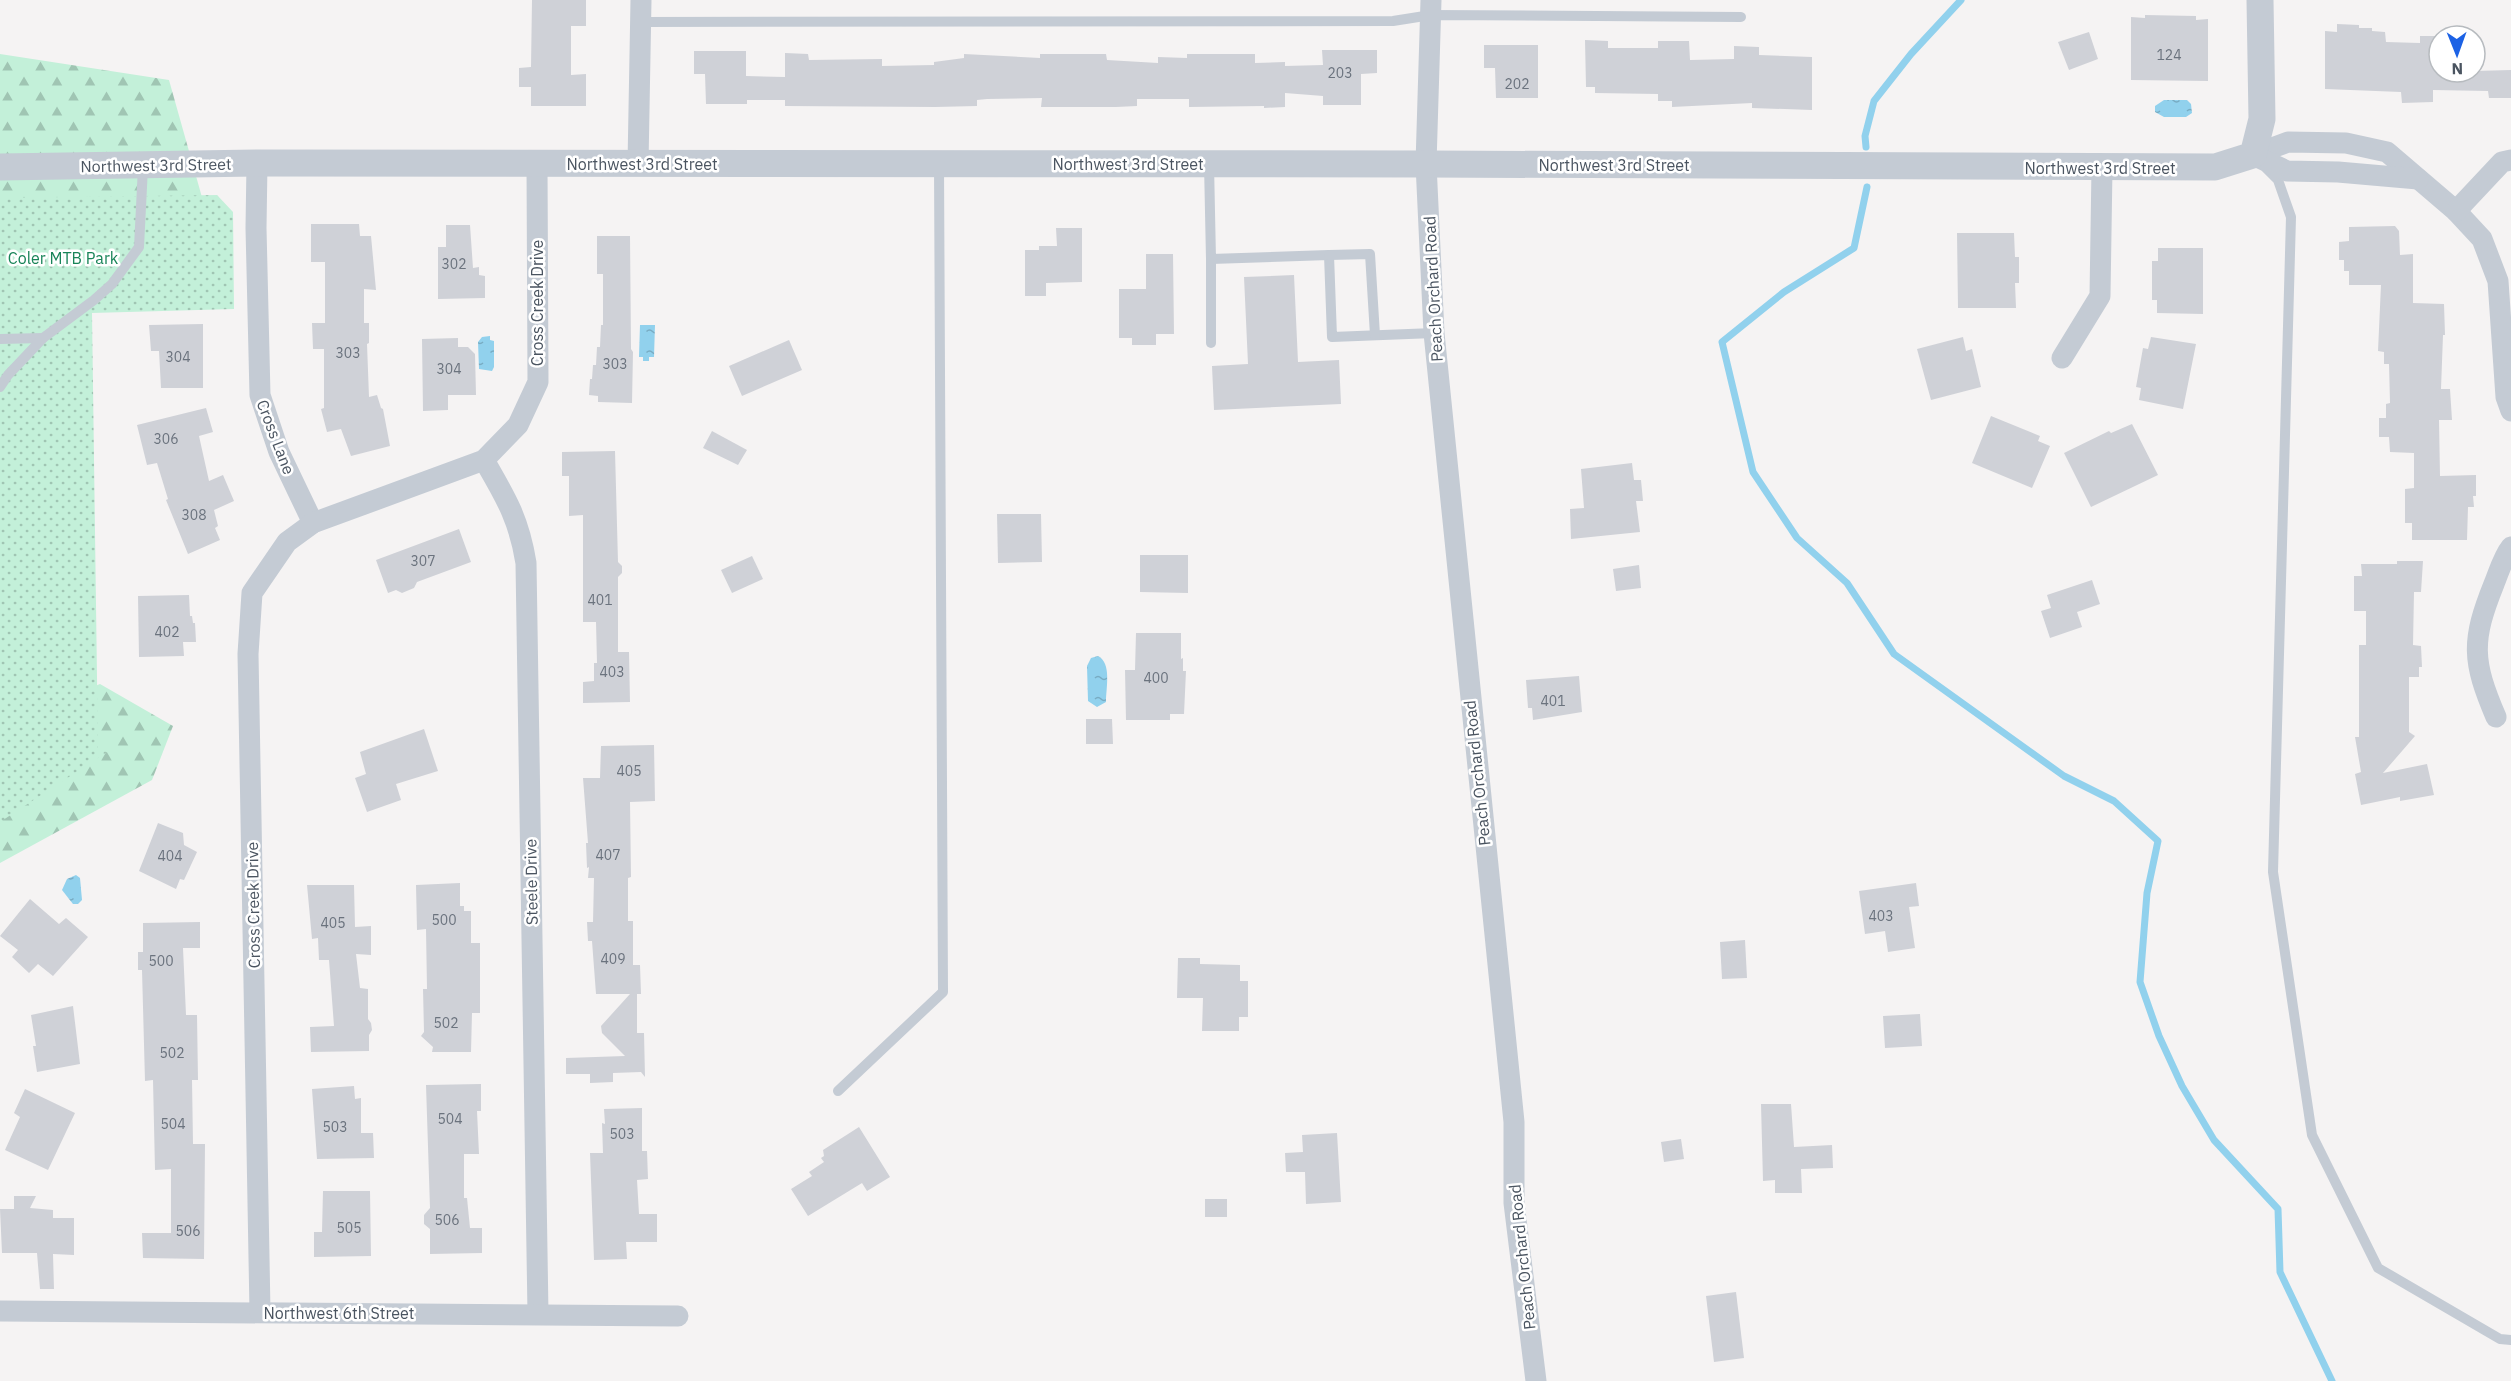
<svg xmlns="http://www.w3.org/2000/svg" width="2511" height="1381" viewBox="0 0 2511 1381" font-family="'IBM Plex Sans',sans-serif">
<defs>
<pattern id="forest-firs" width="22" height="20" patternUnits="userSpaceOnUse" patternTransform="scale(1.5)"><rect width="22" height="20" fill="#c3f0d9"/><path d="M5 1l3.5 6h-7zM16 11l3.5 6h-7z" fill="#a0c5b3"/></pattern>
<pattern id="park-dots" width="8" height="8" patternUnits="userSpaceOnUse" patternTransform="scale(1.5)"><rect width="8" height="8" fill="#c3f0d9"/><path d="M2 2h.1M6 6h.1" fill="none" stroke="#a0c5b3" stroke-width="1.8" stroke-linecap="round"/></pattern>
<pattern id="water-ripples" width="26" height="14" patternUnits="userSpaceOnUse" patternTransform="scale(1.5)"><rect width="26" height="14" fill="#91d1ed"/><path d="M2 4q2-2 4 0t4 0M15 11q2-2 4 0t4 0" fill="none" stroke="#78acc3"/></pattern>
</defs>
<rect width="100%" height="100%" fill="#f5f3f3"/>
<g fill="url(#forest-firs)">
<path d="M0 54 169 80 203 201 0 281Z"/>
<path d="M100 684 173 726 152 780 0 863V723Z"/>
</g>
<path fill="url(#park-dots)" d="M217 195 233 212 234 309 92 313 98 749 110 750 0 822V198Z"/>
<g fill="url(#water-ripples)">
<path d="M2164 100H2187L2191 104 2192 113 2186 117H2164L2155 112V106Z"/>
<path d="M640 325H655L654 357H649V361H643V357H639Z"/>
<path d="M490 336V340L494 341V367L492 371 479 369 478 342 482 337Z"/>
<path d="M1098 656C1112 663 1106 688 1106 702L1097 707 1088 701 1087 666 1091 658Z"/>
<path d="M76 875 80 878 82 900 78 904H73L62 890 67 879Z"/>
</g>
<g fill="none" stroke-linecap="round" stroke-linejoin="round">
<g stroke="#91d1ed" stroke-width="7">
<path d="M1866 147 1865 136 1874 101 1911 54 1961 0"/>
<path d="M1867 187 1854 248 1784 292 1722 342 1753 472 1797 538 1847 583 1894 654 2064 776 2114 801 2158 841 2147 893 2140 982 2159 1036 2182 1086 2214 1140 2278 1209 2280 1272 2332 1381"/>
</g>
</g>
<g fill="#cfd1d7">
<path d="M532 0H586V26H571V75L586 74V106H531V87H519V68L531 67Z"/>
<path d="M2145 15 2196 16V20L2208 19V81L2131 80V17L2145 18Z"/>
<path d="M2337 24 2359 25V28H2372V31L2385 32 2386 42 2420 43V36H2439V72L2511 70V98H2489L2488 91 2433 90V102L2402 103 2401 92 2325 89V31L2337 32Z"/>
<path d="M2089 32 2098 59 2069 70 2058 42Z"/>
<path d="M1585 40 1608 41V48H1658V41H1689L1690 60 1734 59V46L1759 47V55L1812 57V110L1752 108V103L1672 107V101H1658V94L1595 93V87H1586Z"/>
<path d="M1484 45H1538V98H1496L1495 68H1484Z"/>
<path d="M1322 50H1377V73L1361 74V105H1323V96L1285 93V107L1264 108V106L1189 107V99H1137V106L1116 107H1041L1042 98 987 99 977 100V106L935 107 785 106V100H747V104H706L705 74H694V51H746V76L785 77V53L808 54 809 60 882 59V66L934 65V62L964 58V54L1040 58V54H1106L1107 60 1158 63V57L1187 58V54H1255V63L1285 62V66L1323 65Z"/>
<path d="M311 224H359L360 236H371L376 290 364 289V323H369V343L367 344 369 397 377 395 381 408 383 409 390 446 351 456 341 429 327 432 321 409 324 408V349H313L312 323H325V262H311Z"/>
<path d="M446 225H470L473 268 479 267V275L485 276V298L438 299V247H446Z"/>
<path d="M2395 226 2399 231 2400 255 2413 254V303L2444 304 2445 335H2443L2441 389H2450L2452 420H2439L2440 476 2476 475V496H2473L2474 507H2468L2467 540H2412V523H2405V489L2414 488V453L2390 452 2389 437H2379V418H2386V404L2390 403 2389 364H2384V352L2378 351 2381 285H2349V271H2344V260H2339V242L2349 241V227Z"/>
<path d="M1056 228H1082V282L1046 283V296H1025V250H1039V246H1057Z"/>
<path d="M1957 233H2014L2015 257H2019V283H2015L2016 308H1958Z"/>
<path d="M597 236H630L631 349 633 352 632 403 598 402V396L589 395 590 379H592L593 365H596L597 347H600L601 325H603V274H597Z"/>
<path d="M2158 248H2203V314L2157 313V300H2152V261H2158Z"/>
<path d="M1146 254H1173L1174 334H1156V345H1132V338H1119V289H1146Z"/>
<path d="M1294 275 1298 362 1339 360 1341 404 1214 410 1212 366 1248 364 1244 277Z"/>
<path d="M203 324V388H161L159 351H151L149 325Z"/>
<path d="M1963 337 1966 351 1972 349 1981 387 1931 400 1917 349Z"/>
<path d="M2151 337 2196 344 2183 409 2139 400 2141 388 2136 387 2143 348 2148 349Z"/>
<path d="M458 338V347H468L475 354 476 395H448V410L423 411 422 339Z"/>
<path d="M789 340 802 370 742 396 729 366Z"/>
<path d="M206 408 213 432 199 436 209 481 223 475 234 501 214 510 218 526 215 528 220 540 188 554 166 500 168 499 157 463 147 465 137 425Z"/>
<path d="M1991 416 2040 436 2038 441 2050 446 2032 488 1972 463Z"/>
<path d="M2132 424 2158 475 2091 507 2064 453 2109 431 2111 433Z"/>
<path d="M712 431 747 450 738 465 703 448Z"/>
<path d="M615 451 618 562 622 566V573L618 577V652H629L630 702 583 703V682L594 681V663H597L596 622H583V515L569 516V476H562V452Z"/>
<path d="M1632 463 1634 480H1641L1643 501H1636L1640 532 1571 539 1570 509 1584 508 1581 469Z"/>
<path d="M997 514H1041L1042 562 998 563Z"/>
<path d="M459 529 471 562 417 582 414 588 402 593 396 590 388 593 376 560Z"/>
<path d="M1140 555H1188V593L1140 592Z"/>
<path d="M752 556 763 579 732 593 721 570Z"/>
<path d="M2397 561H2423L2421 592H2414L2413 645 2421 646 2422 667H2419V677H2409V732L2415 736 2383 773 2427 764 2434 795 2400 801V797L2361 805 2355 774 2361 772 2355 737H2359V645H2366V611H2354V576H2362L2361 564H2397Z"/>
<path d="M1639 565 1641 588 1616 591 1613 569Z"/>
<path d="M2092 580 2100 604 2077 612 2082 627 2050 638 2041 611 2051 608 2047 595Z"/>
<path d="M189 595 190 616H192L193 623H195L196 642H183L184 656 139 657 138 596Z"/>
<path d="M1136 633H1181V659L1183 658V671H1186L1184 714H1170V720H1126L1125 670H1135Z"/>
<path d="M1579 676 1582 712 1533 720 1532 708H1528L1526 680Z"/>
<path d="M1086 719H1112L1113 744H1086Z"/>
<path d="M424 729 438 771 396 784 401 800 367 812 355 778 366 774 360 752Z"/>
<path d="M654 745 655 801 630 802 631 877 628 878V921H633V965H640L641 994H637V1033H644L645 1077 641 1072 613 1073V1082L590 1083V1074H566V1058L625 1056 602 1033 601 1026 630 994H596L592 941H588L587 922H593L594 878H588L589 867 587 868 586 843H588L583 778H600L601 746Z"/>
<path d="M158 823 183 833 184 845 197 852 184 880 180 879 176 889 139 871Z"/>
<path d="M460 883V906H464V911H471V943H480V1013H472L471 1052H432L433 1047 421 1036 424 1032 423 989H427L426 929 417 930 416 885Z"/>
<path d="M1916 883 1919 906 1909 907 1915 948 1888 952 1885 931 1865 934 1859 891Z"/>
<path d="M307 885H354L355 927 371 926V955L356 954 360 988 368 989V1019L371 1023 372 1030 369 1035V1051L311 1052 310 1027 334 1026 329 960H319L318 938 312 939Z"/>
<path d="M30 899 59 924 66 918 88 937 53 976 38 964 29 973 12 957 18 950 0 936Z"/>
<path d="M200 922V948H183L186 1015H197L198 1080H192L193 1144H205L204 1259 143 1258 142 1233H171V1169L155 1170 153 1080 145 1081 142 970H138V952H143V923Z"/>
<path d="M1745 940 1747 978 1722 979 1720 942Z"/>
<path d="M1178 958H1200V964L1240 965V981H1248V1017H1239V1031H1202L1203 998H1177Z"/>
<path d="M73 1006 80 1064 37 1072 33 1046H36L31 1015Z"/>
<path d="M1920 1014 1922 1046 1885 1048 1883 1016Z"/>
<path d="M481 1084V1111H477L479 1154H464V1198H467L470 1228H482V1253L430 1254V1229L424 1224V1215L430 1208 426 1085Z"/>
<path d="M354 1086 355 1099 361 1098V1133H373L374 1158 317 1159 312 1089Z"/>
<path d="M25 1089 75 1113 48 1170 5 1150 20 1117 14 1113Z"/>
<path d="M1761 1104H1791L1794 1147 1832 1145 1833 1168 1801 1169 1802 1193H1775V1180L1763 1181Z"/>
<path d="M642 1108V1151H647L648 1179 637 1180 639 1214H657V1242H626L627 1259 594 1260 590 1153H603L602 1123 605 1124 604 1109Z"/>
<path d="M859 1127 890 1177 867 1191 862 1183 808 1216 791 1189 812 1176 809 1172 824 1162 821 1158 824 1156 823 1150Z"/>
<path d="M1337 1133 1341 1202 1306 1204 1305 1172H1286L1285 1153 1303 1152 1302 1135Z"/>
<path d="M1681 1139 1684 1159 1664 1162 1661 1142Z"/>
<path d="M323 1191H370L371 1256 314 1257V1232H322Z"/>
<path d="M14 1196H36L30 1208 53 1210V1218H74V1255L53 1254 54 1289H40L37 1253H2L0 1209H14Z"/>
<rect x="1205" y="1199" width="22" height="18"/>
<path d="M1736 1292 1744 1358 1714 1362 1706 1296Z"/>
</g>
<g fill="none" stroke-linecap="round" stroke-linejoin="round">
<g stroke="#c4cbd4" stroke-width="10">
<path d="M641 22 1393 21 1431 15 1741 17"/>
<path d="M1209 164 1211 259 1329 255 1332 337 1434 333"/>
<path d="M2266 168 2278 180 2291 217 2273 872 2312 1135 2378 1268 2500 1339 2511 1340"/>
<path d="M1329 255 1370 254 1375 335"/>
<path d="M1211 259V343"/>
<path d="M0 339 43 338"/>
<path d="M0 387 8 375 43 338 94 300 112 284 139 247 143 167"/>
<path d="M838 1091 943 992 939 165"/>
</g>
<g stroke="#c4cbd4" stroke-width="21">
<path d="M1431 0 1426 164 1434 333 1514 1122V1203L1536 1381"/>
<path d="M2253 155 2288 142 2346 143 2387 152 2456 211 2482 239 2498 281 2506 397 2511 411"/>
<path d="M2253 155 2287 171 2338 172 2418 179"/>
<path d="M257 163 256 228 260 395 279 452 313 523"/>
<path d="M638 164 641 0"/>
<path d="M2456 211 2502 162 2511 160"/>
<path d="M2062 358 2100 296 2102 168"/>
<path d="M484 460C506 498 519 519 526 563L538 1314"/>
<path d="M2496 717C2472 661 2471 641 2494 584 2499 572 2503 557 2511 547"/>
<path d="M0 1311 678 1316"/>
<path d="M260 1312 248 654 252 593 287 542 313 523 484 460 518 425 538 382 537 164"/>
</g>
<path stroke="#c4cbd4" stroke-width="27" d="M0 167 257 163 1426 164 2215 167 2253 155 2262 119 2260 0"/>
</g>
<g text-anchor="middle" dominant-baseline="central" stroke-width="5" stroke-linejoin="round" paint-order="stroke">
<g font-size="14" fill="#6b737e">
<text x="2169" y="55">124</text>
<text x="1340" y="73">203</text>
<text x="1517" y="84">202</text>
<text x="454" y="264">302</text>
<text x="348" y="353">303</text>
<text x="178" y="357">304</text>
<text x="615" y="364">303</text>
<text x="449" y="369">304</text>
<text x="166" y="439">306</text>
<text x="194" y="515">308</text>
<text x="423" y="561">307</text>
<text x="600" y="600">401</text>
<text x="167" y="632">402</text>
<text x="612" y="672">403</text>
<text x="1156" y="678">400</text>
<text x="1553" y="701">401</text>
<text x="629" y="771">405</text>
<text x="608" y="855">407</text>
<text x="170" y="856">404</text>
<text x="1881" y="916">403</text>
<text x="444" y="920">500</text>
<text x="333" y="923">405</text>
<text x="613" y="959">409</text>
<text x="161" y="961">500</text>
<text x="446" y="1023">502</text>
<text x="172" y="1053">502</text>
<text x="450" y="1119">504</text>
<text x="173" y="1124">504</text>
<text x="335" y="1127">503</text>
<text x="622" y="1134">503</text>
<text x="447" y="1220">506</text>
<text x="349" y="1228">505</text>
<text x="188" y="1231">506</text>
</g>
<g font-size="16" fill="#4a5460" stroke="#fff">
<text x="642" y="164">Northwest 3rd Street</text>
<text x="1128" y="164">Northwest 3rd Street</text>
<text transform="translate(156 165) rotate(-1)">Northwest 3rd Street</text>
<text x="1614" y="165">Northwest 3rd Street</text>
<text x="2100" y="168">Northwest 3rd Street</text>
<text transform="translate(1433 289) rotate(-93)">Peach Orchard Road</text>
<text transform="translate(537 303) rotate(-90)">Cross Creek Drive</text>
<text transform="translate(276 437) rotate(69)">Cross Lane</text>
<text transform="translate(1477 773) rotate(-96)">Peach Orchard Road</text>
<text transform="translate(531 882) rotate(-91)">Steele Drive</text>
<text transform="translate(253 905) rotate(-91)">Cross Creek Drive</text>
<text transform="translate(1522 1257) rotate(-96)">Peach Orchard Road</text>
<text x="339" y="1313">Northwest 6th Street</text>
</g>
<g font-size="16" fill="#188458" stroke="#fff">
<text x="63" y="258">Coler MTB Park</text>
</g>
</g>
<g transform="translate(2457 54) rotate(179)"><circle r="28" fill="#ffffff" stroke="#b7bbbf" stroke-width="1.5"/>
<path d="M0-4.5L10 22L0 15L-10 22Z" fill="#1c62e5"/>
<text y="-9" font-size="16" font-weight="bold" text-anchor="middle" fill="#4a5460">N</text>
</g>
</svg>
